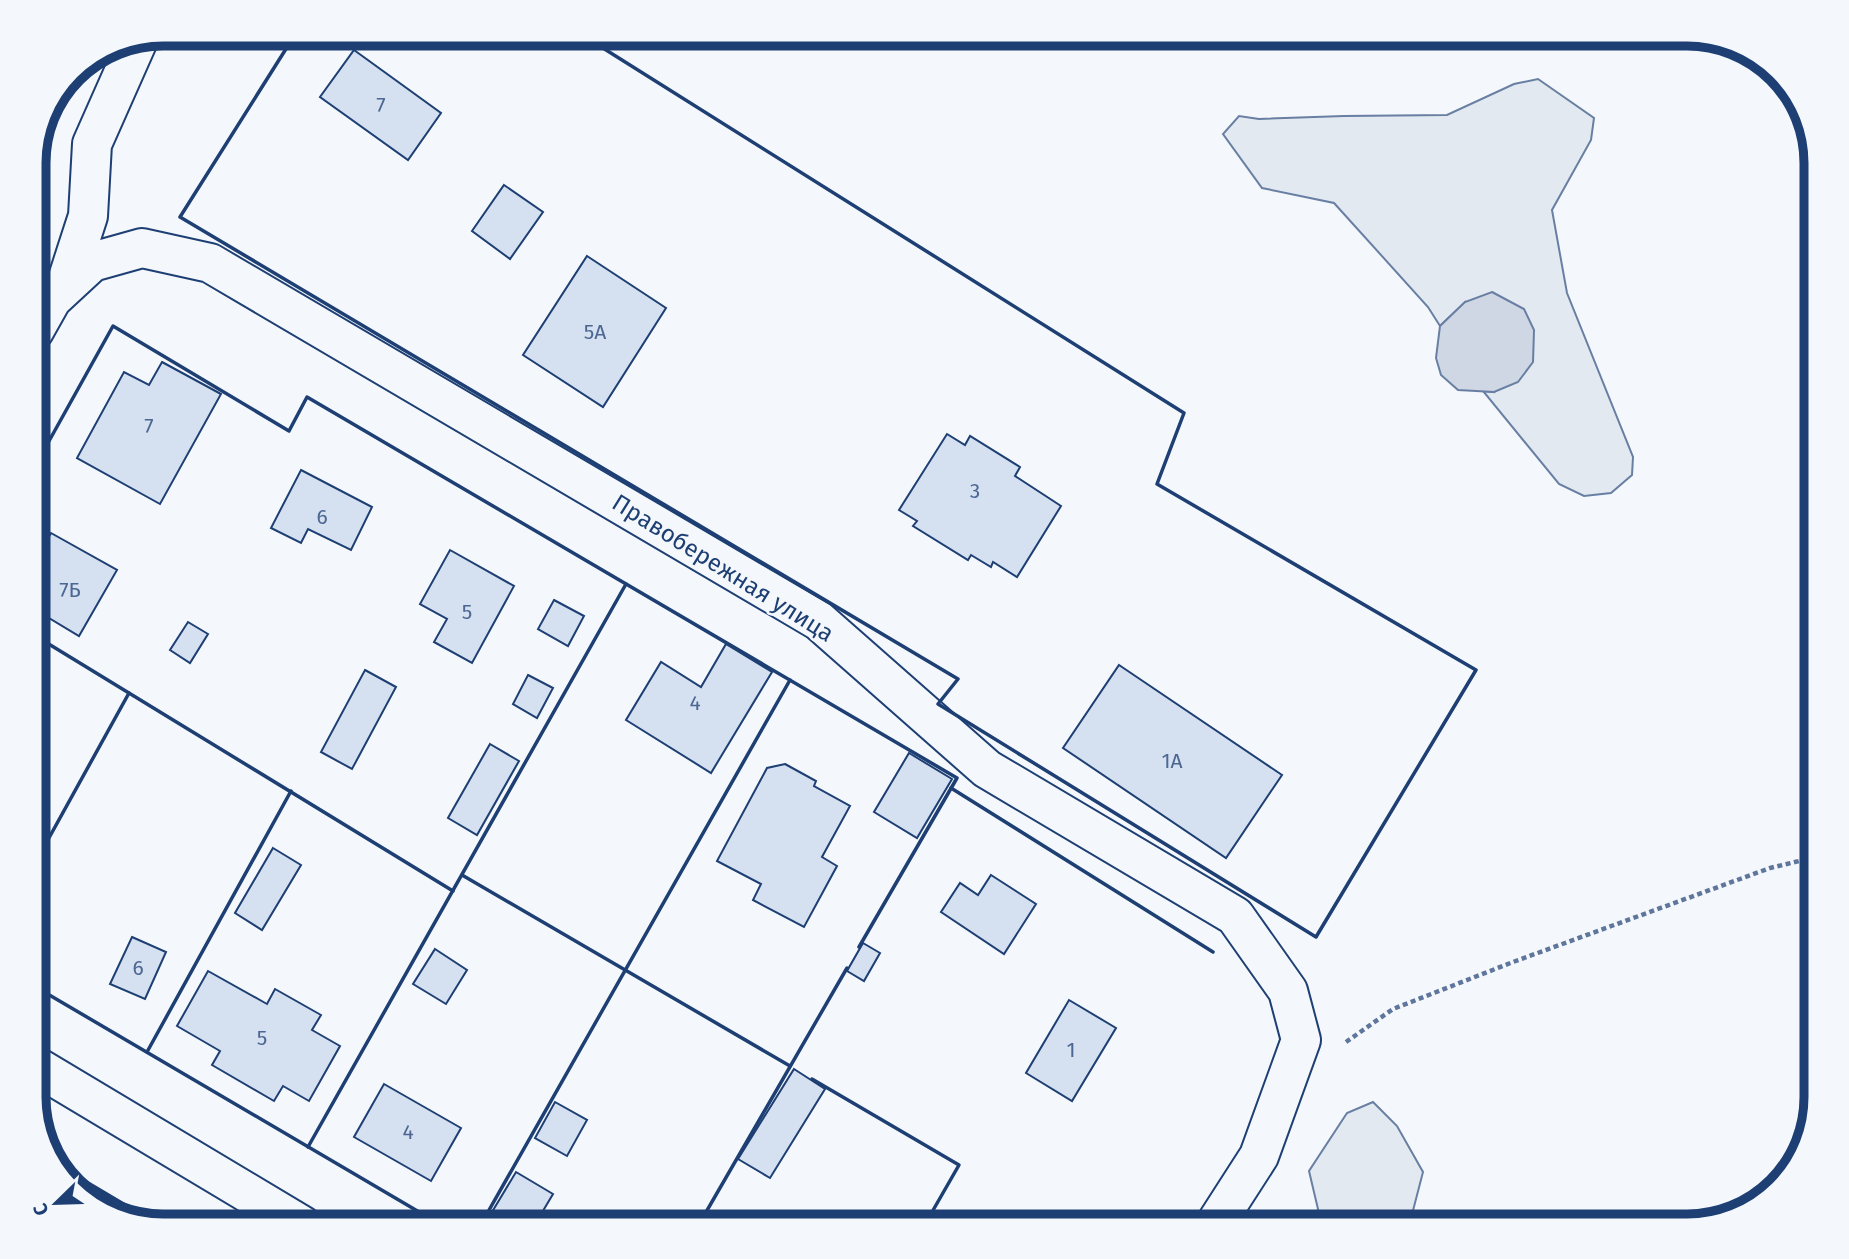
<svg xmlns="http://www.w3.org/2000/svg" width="1849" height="1259" viewBox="0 0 1849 1259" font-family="'Fira Sans',sans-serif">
<rect width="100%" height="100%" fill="#f4f7fb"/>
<g fill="#e3e9f0" stroke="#687fa3" stroke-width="2">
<path d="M1538 79 1594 118 1591 140 1552 210 1567 293 1633 457 1632 475 1611 493 1584 496 1559 484 1483 391 1494 392 1465 302 1440 326 1428 307 1334 203 1262 188 1223 134 1239 116 1259 119 1344 116 1447 115 1514 84Z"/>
<path d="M1373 1102 1397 1126 1423 1172 1409 1226H1322L1309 1171 1347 1113Z"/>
</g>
<path fill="#cfd7e4" stroke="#687fa3" stroke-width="2" d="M1492 292 1524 309 1534 330 1533 362 1518 382 1494 392 1458 390 1441 375 1436 358 1440 326 1465 302Z"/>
<g fill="#d5e0f0" stroke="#1d3f73" stroke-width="2">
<path d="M354 50 441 113 408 160 320 97Z"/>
<path d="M504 185 543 212 510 259 472 231Z"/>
<path d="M587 256 666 308 603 407 523 355Z"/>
<path d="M162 362 221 394 160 504 77 458 124 372 149 385Z"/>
<path d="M947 434 965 445 970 436 1020 467 1015 476 1061 506 1017 577 993 562 991 567 971 555 968 560 913 526 917 521 899 510Z"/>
<path d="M301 470 372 507 351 550 308 529 301 543 271 528Z"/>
<path d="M51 533 117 570 79 636 34 609V563Z"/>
<path d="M450 550 514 586 472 663 434 642 447 619 420 604Z"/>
<path d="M554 600 584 616 568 646 538 629Z"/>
<path d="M188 622 208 634 190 663 170 650Z"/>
<path d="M726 644 772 672 711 773 626 720 661 662 701 687Z"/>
<path d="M1119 665 1282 775 1226 858 1063 748Z"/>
<path d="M365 670 396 687 352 769 321 752Z"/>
<path d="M528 675 553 688 537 718 513 704Z"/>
<path d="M490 744 519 761 477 835 448 818Z"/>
<path d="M909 753 952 779 917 838 874 812Z"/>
<path d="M785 764 816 781 814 786 850 806 822 857 837 866 804 927 753 900 761 884 717 861 767 768Z"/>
<path d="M273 848 301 865 262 930 235 913Z"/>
<path d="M991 875 1036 904 1004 954 941 912 960 883 978 895Z"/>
<path d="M132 937 166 952 145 999 110 984Z"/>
<path d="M863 943 880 953 864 981 847 971Z"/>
<path d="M435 949 467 970 446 1004 413 984Z"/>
<path d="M208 971 267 1004 275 989 321 1015 312 1030 340 1046 309 1101 283 1086 274 1101 212 1065 220 1051 177 1026Z"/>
<path d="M1069 1000 1116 1028 1072 1101 1026 1073Z"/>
<path d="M794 1069 825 1089 770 1178 738 1159Z"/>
<path d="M384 1084 461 1128 431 1181 354 1137Z"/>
<path d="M555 1102 587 1120 567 1156 535 1138Z"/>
<path d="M516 1172 553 1194 534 1226H503L489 1217Z"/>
</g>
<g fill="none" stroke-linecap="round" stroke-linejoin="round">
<g stroke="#1d3f73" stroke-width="42">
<g id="minor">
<path d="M66 284 88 216 92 144 139 38"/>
<path d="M34 331 52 299 92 262 142 248 210 263 819 621 987 769 1235 916 1288 991 1301 1040 1259 1156 1214 1226"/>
<path d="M34 1065 303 1226"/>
</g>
</g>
<path stroke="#5e769c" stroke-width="4.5" stroke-dasharray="5 3.5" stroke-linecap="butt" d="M1346 1042 1393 1009 1513 962 1770 868 1816 857"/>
<use href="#minor" stroke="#f4f7fb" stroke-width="38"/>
<g stroke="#1d3f73" stroke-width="3.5">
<path d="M296 33 180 217 958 679 938 704 1316 937 1476 670 1157 484 1184 413 579 33"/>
<path d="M34 468 113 326 289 431 307 397 957 778 859 947"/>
<path d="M34 635 453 891"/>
<path d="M951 788 1213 952"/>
<path d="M34 865 129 693"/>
<path d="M462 875 790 1066"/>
<path d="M34 986 443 1226"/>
<path d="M147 1052 291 791"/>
<path d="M812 1079 959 1165 924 1226"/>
<path d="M308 1147 626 584"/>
<path d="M51 1161 159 1225"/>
<path d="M480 1226 790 680"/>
<path d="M698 1226 847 968"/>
</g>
</g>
<g text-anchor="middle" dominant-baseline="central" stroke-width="5" stroke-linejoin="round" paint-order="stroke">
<g font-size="21" fill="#4b6792">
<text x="381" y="105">7</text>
<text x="595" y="332">5А</text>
<text x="149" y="426">7</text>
<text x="975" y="491">3</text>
<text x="322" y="517">6</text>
<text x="70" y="590">7Б</text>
<text x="467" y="612">5</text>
<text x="695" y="703">4</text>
<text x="1172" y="761">1А</text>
<text x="138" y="968">6</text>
<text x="262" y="1038">5</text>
<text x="1071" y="1050">1</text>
<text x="408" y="1132">4</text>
</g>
<g font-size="24" fill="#1d3f73" stroke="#f4f7fb">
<text transform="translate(723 568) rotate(32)">Правобережная улица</text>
</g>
</g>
<path d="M0 0H1849V1259H0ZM163 46H1687A117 117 0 0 1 1804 163V1097A117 117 0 0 1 1687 1214H163A117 117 0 0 1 46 1097V163A117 117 0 0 1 163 46Z" fill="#f4f7fb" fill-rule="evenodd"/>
<path fill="none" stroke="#1d3f73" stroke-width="9" d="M163 46H1687A117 117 0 0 1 1804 163V1097A117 117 0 0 1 1687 1214H163A117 117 0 0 1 46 1097V163A117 117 0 0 1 163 46Z"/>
<g transform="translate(56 1203) rotate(247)" stroke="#f4f7fb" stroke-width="5" paint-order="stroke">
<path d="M0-5L12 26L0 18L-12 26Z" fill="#1d3f73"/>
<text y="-10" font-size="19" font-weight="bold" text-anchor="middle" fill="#1d3f73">С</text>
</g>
</svg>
